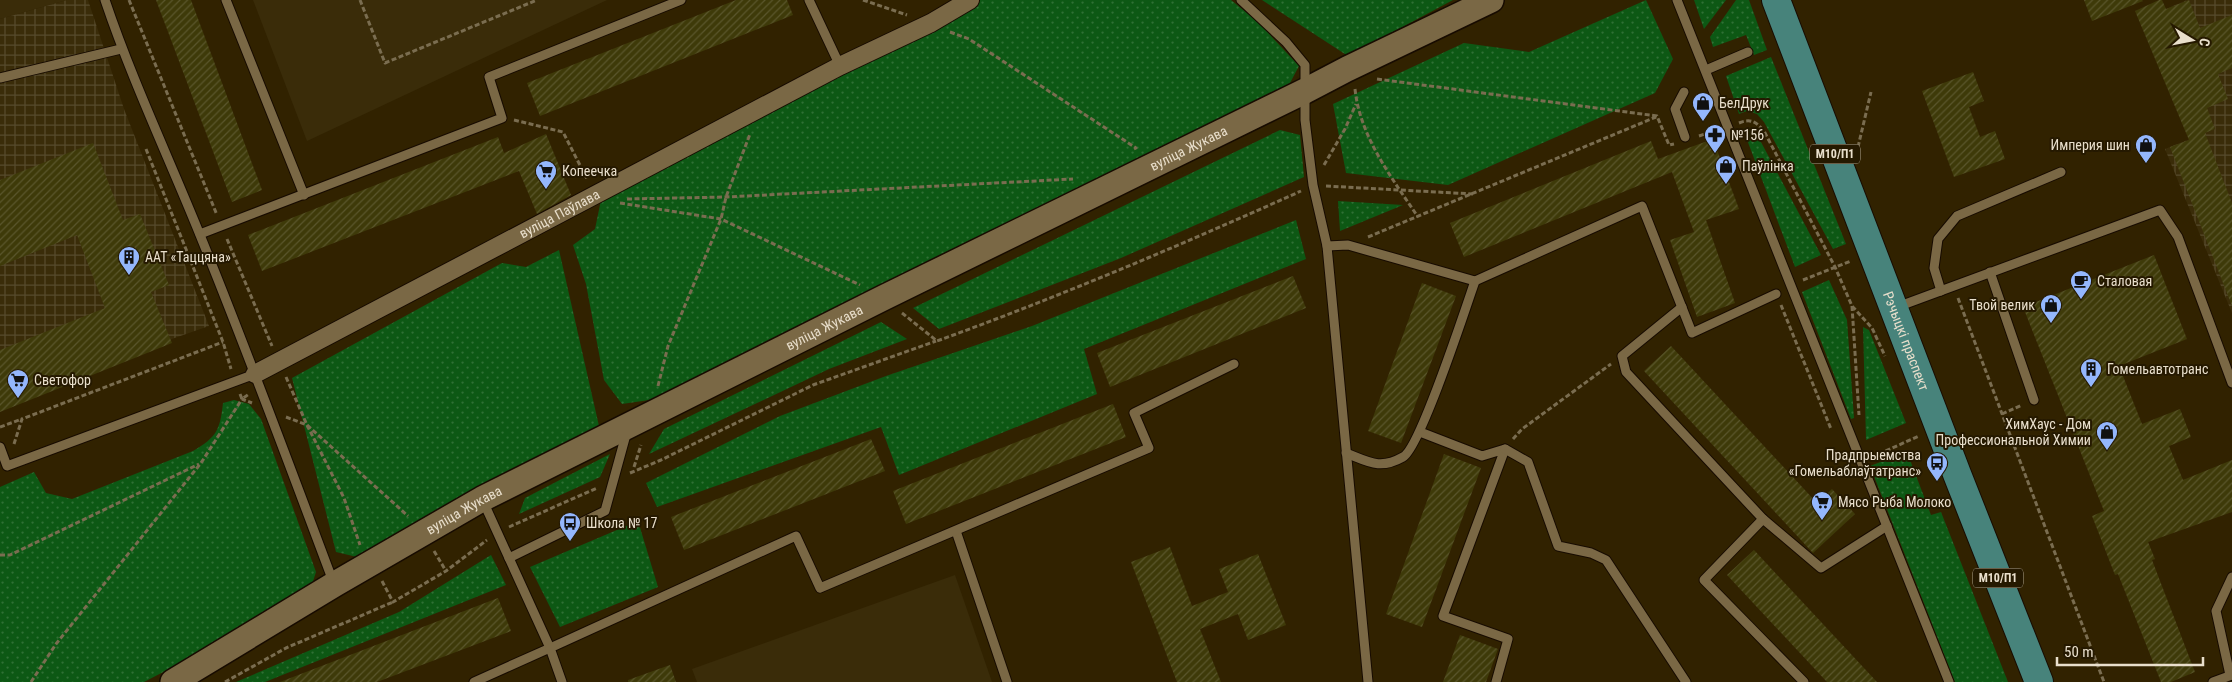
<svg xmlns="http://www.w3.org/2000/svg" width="2232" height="682" viewBox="0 0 2232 682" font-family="'Roboto Condensed',sans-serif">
<defs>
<pattern id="industrial-grid" width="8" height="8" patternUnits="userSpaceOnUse" patternTransform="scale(1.25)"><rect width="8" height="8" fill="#3a2c09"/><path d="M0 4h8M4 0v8" fill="none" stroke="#564a2c"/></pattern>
<pattern id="grass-dots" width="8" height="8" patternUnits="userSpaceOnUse" patternTransform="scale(1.25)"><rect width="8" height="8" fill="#0d5814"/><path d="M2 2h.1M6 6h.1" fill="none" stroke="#307035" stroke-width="1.8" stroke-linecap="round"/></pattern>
<pattern id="building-hatch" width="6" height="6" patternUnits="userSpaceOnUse" patternTransform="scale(1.25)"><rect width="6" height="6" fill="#3e3a09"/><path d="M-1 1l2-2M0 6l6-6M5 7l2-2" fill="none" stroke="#5a562c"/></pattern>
</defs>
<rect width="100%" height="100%" fill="#312200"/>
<g fill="#3a2c09">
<path d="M0 0H67L0 19Z"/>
<path d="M253 0H607L307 141Z"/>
<path d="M955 575 992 682H697L692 669Z"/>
</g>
<g fill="url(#industrial-grid)">
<path d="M67 0H88L124 109 209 326 0 399V19Z"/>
<path d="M2187 0H2232V313L2165 149 2215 129 2166 9Z"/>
</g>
<g fill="url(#grass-dots)">
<path d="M970 0H1231L1258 22 1299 66 1290 83 1120 172 972 239 656 399 622 404 604 380 586 284 573 245 595 229 601 200Z"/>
<path d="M1262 0H1453L1348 56Z"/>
<path d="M1646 0 1673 59 1655 93 1448 185 1346 173 1333 104 1464 43 1529 52Z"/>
<path d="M1694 0H1726L1704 29Z"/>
<path d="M1736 0H1749L1767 50 1754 55 1746 35 1713 47 1710 37Z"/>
<path d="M1771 57 1846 244 1833 249 1764 122 1757 114 1747 111 1739 114 1726 76Z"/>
<path d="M1748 128 1754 131 1762 144 1821 255 1795 267 1743 129Z"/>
<path d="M1280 130 1300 135 1304 177 1121 258 939 329 913 308Z"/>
<path d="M1338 201 1403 205 1340 231Z"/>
<path d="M1296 220 1306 259 1084 349 1097 394 899 475 881 427 657 507 646 483 780 416 886 376 1032 326Z"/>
<path d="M559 250 599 426 425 517 357 557 336 552 292 378 502 263 526 267Z"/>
<path d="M1829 280 1847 320 1854 418 1851 419 1802 292Z"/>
<path d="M881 322 907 339 829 369 649 454 664 429Z"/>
<path d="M1863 327 1869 330 1906 423 1866 440Z"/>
<path d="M234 400 249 404 261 419 316 572 308 597 144 682H0V487L34 472 46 493 72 499 193 451C217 437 220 430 223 403Z"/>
<path d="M1907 452 1931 515 1941 512 2008 682H1955L1870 466Z"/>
<path d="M610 454 600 477 519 514 525 498Z"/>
<path d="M638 521 658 587 560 627 530 567Z"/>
<path d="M491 555 506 585 265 682H236L399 612Z"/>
</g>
<g fill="url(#building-hatch)">
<path d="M156 0H191L262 190 232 202Z"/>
<path d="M736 0H787L793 15 540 116 527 83Z"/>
<path d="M2084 0H2142L2143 1 2092 21Z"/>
<path d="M2159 0H2162L2166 9 2189 0 2200 28 2232 15V68L2218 74 2228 99 2207 108 2215 129 2205 133 2232 203V306L2170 147 2189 140 2135 11Z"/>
<path d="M1973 72 1984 101 1969 107 1980 137 1995 131 2005 159 1954 177 1922 91Z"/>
<path d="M546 134 571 195 537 214 519 171 262 271 248 235 498 137 504 153Z"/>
<path d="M1713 139 1739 209 1706 220 1735 303 1697 317 1670 240 1694 232 1672 172 1464 257 1450 223 1651 141 1658 159Z"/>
<path d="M93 143 123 220 140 214 169 285 151 292 172 343 0 412V350L105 308 77 235 0 266V180Z"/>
<path d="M2154 255 2187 339 2119 366 2142 424 2180 409 2191 437 2169 446 2183 480 2232 460V512L2148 542 2155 559 2152 560 2195 672 2171 682H2161L2118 574 2115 575 2092 516 2104 511 2023 307Z"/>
<path d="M1293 276 1306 308 1110 387 1097 353Z"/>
<path d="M1422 283 1456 296 1401 443 1368 431Z"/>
<path d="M1671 346 1817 503 1832 489 1855 514 1813 553 1644 371Z"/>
<path d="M1113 404 1126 437 906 524 893 491Z"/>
<path d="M871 439 885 471 684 550 671 517Z"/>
<path d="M1444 454 1481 468 1422 627 1386 614Z"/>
<path d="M1170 547 1192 606 1228 592 1219 569 1258 554 1286 625 1248 640 1238 614 1200 629 1221 682H1177L1131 562Z"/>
<path d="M1754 550 1877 682H1827L1727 575Z"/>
<path d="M498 598 511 631 377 682H280Z"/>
<path d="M1460 635 1498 649 1486 682H1443Z"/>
<path d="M670 665 676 682H628V680Z"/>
</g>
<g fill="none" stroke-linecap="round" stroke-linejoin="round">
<g stroke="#170b00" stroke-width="11">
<g id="lane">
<path d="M105 0C132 80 168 156 200 235 247 350 290 467 334 584"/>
<path d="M226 0 304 195"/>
<path d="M809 0 840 66"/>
<path d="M1241 0 1286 42 1305 65V120L1313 185 1327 246 1368 682"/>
<path d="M1677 0 1949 682"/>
<path d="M1706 70 1748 52"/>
<path d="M0 78 121 49"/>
<path d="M1684 92 1675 109 1685 137"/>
<path d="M200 234 502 118 489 77 681 0"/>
<path d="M1327 246 1348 245 1475 281 1642 206 1692 333 1776 294"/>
<path d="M1990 272 2034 400"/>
<path d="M1941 291 1934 268 1938 239 1957 216 2061 172"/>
<path d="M1682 307 1622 356 1626 372 1763 519 1704 580 1804 682"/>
<path d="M1897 307 2160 210 2178 237 2232 383"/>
<path d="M1420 432 1482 456 1505 449 1443 616 1508 639 1496 682"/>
<path d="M0 447 7 466 255 374"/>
<path d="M1505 449 1528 462 1558 546 1591 553 1606 560 1686 682"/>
<path d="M1346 453C1369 462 1380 470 1403 457 1420 448 1466 307 1475 281"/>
<path d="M1763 519 1821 568 1887 526"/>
<path d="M956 531 1007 682"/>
<path d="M509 558 605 511 627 431"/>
<path d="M2230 675 2216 611 2232 577"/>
<path d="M474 682 550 648 483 501"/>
<path d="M562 682 550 648 796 536 820 588 1149 448 1134 413 1234 364"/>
<path d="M2213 682 2232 675"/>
</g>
</g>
<g stroke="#170b00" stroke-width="20">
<g id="street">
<path id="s1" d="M255 374 840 66 931 23 970 0"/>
</g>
</g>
<g stroke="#170b00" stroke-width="28">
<g id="secondary">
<path id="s2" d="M173 682 335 584 482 499 883 298 1305 91 1347 69 1491 0"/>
</g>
</g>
<g stroke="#170b00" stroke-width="30">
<g id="primary">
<path id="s3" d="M1776 0 1957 474 2039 682"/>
</g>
</g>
<g stroke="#7a6d50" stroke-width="3" stroke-dasharray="5 2.5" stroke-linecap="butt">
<path d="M129 0 217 215"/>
<path d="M360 0 385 63 537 0"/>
<path d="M863 0 907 15"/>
<path d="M950 32 969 39 1136 148 1134 149"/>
<path d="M1377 79 1657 116 1669 145 1674 144"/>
<path d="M1355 89C1360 137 1392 178 1418 217"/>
<path d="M514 120 563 132 587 179"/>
<path d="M1739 123C1751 118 1756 122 1764 131L1835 267 1852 306 1872 328 1885 356"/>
<path d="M1699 136 1714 131"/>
<path d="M1858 147 1871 92"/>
<path d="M146 149 223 342 231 369"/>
<path d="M1324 165 1345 129 1356 104"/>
<path d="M1326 186 1473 194"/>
<path d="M627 199 726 197 1073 179"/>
<path d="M620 203 721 219 860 285"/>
<path d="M1368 237 1656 117"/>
<path d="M227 239 272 346"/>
<path d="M1803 280 1851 261"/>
<path d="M1958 298 2104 682"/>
<path d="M1781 305 1831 429"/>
<path d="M1852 306 1859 415"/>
<path d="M902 313 937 341C1061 296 1181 245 1301 191"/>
<path d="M286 377 307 425 408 516"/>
<path d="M658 386 668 346 721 219 726 197 750 134"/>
<path d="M240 394 242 399 249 394"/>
<path d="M2002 414 2022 405"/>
<path d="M286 417 307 425 344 498 360 545"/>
<path d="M0 427 22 419"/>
<path d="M1513 439 1522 429 1611 364"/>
<path d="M14 444 22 419 223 342"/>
<path d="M1872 457 1919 436"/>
<path d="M634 467 641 445"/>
<path d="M630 473 661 460 813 385 936 341"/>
<path d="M509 527 597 488"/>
<path d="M434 551 446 571"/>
<path d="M0 555H10L199 464"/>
<path d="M382 581 393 602 446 571 487 540"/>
<path d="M31 682 56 644 201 463 242 399 252 403"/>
<path d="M225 682 286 648 393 602"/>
</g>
<use href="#lane" stroke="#7a6845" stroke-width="9"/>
<use href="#street" stroke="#7a6845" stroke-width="18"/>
<use href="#secondary" stroke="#7a6845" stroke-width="25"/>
<use href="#primary" stroke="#47837b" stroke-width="28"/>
</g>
<defs>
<g id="shop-pin" transform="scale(1.125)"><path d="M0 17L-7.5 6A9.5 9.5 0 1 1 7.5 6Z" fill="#94b7fd" stroke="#251900"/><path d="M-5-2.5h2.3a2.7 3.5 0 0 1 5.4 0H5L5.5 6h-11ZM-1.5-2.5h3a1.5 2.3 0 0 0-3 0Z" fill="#111"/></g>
<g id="pharmacy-pin" transform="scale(1.125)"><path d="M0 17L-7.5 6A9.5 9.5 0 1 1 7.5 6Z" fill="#94b7fd" stroke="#251900"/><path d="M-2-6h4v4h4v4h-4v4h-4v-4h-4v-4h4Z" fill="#111"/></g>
<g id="supermarket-pin" transform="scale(1.125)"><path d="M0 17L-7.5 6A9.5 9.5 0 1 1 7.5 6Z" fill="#94b7fd" stroke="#251900"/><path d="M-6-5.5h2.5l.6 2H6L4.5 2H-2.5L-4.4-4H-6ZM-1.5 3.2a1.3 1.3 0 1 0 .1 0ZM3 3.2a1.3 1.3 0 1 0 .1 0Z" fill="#111"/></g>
<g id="building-pin" transform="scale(1.125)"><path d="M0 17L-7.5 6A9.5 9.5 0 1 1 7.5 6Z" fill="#94b7fd" stroke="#251900"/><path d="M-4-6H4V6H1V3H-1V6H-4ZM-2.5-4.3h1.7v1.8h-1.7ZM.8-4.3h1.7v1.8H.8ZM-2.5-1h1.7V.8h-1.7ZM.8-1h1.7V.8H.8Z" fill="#111"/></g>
<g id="cafe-pin" transform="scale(1.125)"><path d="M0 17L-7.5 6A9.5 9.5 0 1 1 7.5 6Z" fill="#94b7fd" stroke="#251900"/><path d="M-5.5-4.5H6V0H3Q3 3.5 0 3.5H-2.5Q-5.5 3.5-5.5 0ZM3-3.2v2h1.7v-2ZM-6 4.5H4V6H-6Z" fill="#111"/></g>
<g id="bus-pin" transform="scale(1.125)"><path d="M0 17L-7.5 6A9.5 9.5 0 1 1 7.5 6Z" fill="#94b7fd" stroke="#251900"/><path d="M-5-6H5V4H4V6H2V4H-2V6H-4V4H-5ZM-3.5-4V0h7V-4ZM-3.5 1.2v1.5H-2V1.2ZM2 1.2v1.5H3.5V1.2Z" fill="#111"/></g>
</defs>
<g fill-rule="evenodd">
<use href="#shop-pin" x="1703" y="103"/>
<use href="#pharmacy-pin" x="1715" y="135"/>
<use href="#shop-pin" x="2146" y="145"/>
<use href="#shop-pin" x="1726" y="166"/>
<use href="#supermarket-pin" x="546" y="171"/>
<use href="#building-pin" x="129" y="257"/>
<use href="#cafe-pin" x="2081" y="281"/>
<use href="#shop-pin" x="2051" y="305"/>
<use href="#building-pin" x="2091" y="369"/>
<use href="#supermarket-pin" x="18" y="380"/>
<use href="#shop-pin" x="2107" y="432"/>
<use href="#bus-pin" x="1937" y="463"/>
<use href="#supermarket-pin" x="1822" y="502"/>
<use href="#bus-pin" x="570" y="523"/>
</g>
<g text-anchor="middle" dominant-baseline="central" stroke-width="4" stroke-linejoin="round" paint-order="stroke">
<g fill="#251900" stroke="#aea48f" stroke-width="1">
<rect x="1810" y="144.5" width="50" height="19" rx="4"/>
<rect x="1973" y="568.5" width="50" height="19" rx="4"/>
</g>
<g font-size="12" font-weight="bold" fill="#e9dfcc">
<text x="1835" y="154">М10/П1</text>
<text x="1998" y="578">М10/П1</text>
</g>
<g font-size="14" fill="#e9dfcc" stroke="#251900" text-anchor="start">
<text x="1719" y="103">БелДрук</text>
<text x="1731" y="135">№156</text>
<text x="2130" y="145" text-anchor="end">Империя шин</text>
<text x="1742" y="166">Паўлінка</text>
<text x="562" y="171">Копеечка</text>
<text x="145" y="257">ААТ «Таццяна»</text>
<text x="2097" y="281">Сталовая</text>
<text x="2035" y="305" text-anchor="end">Твой велик</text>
<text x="2107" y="369">Гомельавтотранс</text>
<text x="34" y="380">Светофор</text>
<text x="2091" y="424" text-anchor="end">ХимХаус - Дом<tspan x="2091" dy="16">Профессиональной Химии</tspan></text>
<text x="1921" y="455" text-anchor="end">Прадпрыемства<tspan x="1921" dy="16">«Гомельаблаўтатранс»</tspan></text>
<text x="1838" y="502">Мясо Рыба Молоко</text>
<text x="586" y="523">Школа № 17</text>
</g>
<g font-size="14" fill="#e9dfcc" stroke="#251900">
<text stroke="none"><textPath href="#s2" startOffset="1148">вуліца Жукава</textPath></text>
<text stroke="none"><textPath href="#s1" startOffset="344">вуліца Паўлава</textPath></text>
<text stroke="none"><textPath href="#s2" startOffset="742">вуліца Жукава</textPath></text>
<text stroke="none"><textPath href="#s3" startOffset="365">Рэчыцкі праспект</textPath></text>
<text stroke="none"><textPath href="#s2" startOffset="338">вуліца Жукава</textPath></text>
</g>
</g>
<g transform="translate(2192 40) rotate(100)" stroke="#251900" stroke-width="4" paint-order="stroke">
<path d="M0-4L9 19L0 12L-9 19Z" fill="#e9dfcc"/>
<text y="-8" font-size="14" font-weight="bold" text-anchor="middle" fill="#e9dfcc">С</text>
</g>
<path d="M2057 657v8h146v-8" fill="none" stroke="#e9dfcc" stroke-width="2.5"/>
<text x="2064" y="657" font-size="15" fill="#e9dfcc" stroke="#251900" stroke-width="4" paint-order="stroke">50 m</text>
</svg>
